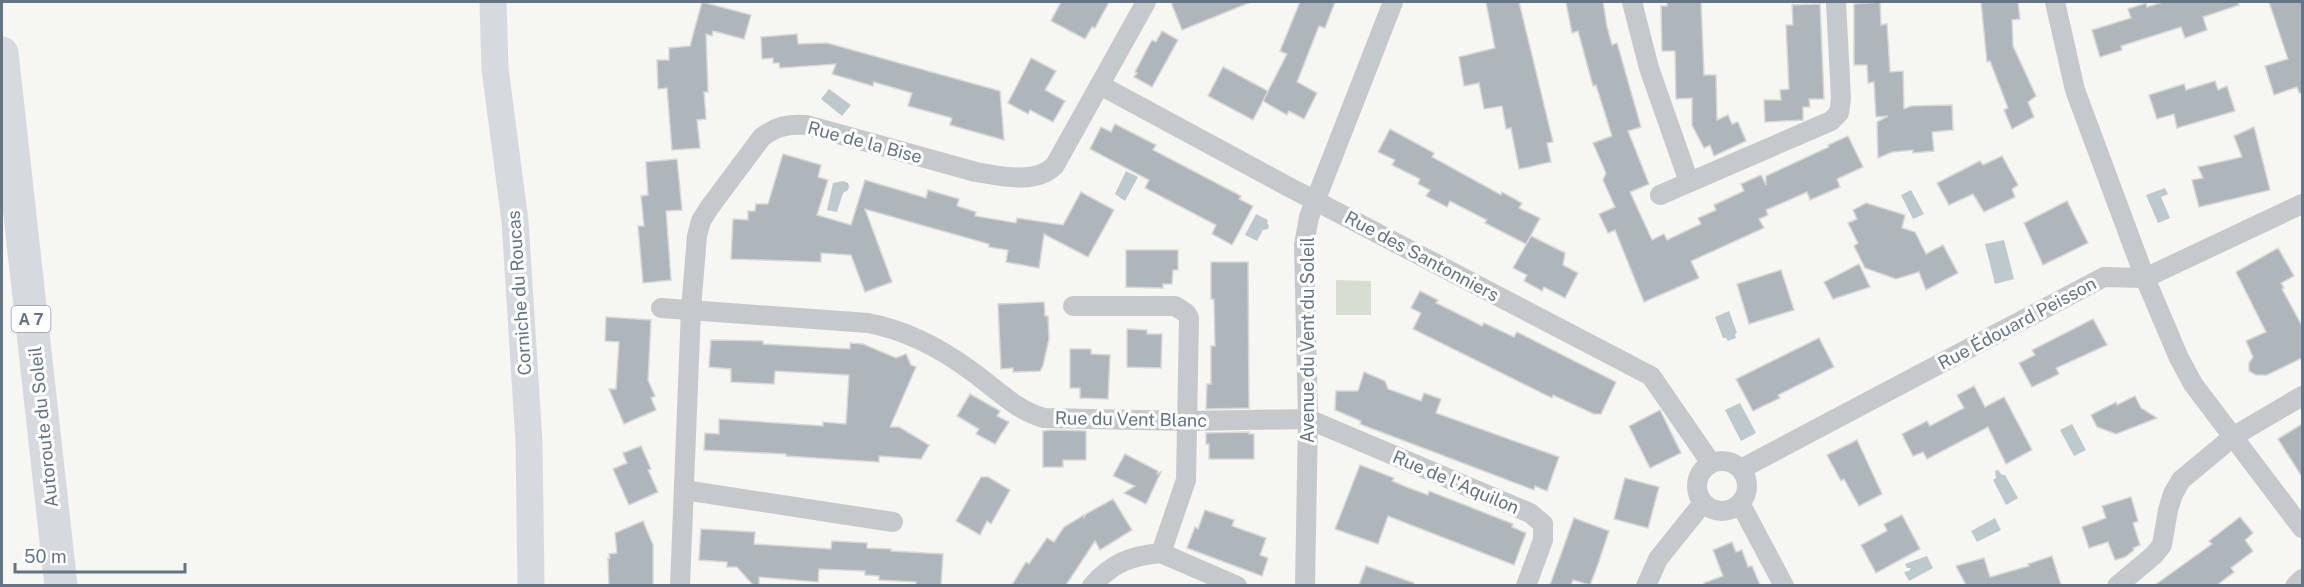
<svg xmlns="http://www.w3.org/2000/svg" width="2304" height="587" viewBox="0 0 2304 587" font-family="'Public Sans',sans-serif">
<rect width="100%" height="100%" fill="#f6f6f2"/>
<path fill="#d6ded3" d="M1336 280 1371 281V315H1336Z"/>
<g fill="#bec9ce">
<path d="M829 89 851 105 842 116 821 99Z"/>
<path d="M1126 171 1138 177 1125 201 1115 194Z"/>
<path d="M843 181 848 183 849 186 848 190 843 193 837 212 827 210 833 183Z"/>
<path d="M2165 188 2168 194 2161 197 2170 218 2158 223 2146 195Z"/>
<path d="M1911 190 1924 214 1913 219 1901 195Z"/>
<path d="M1256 214 1268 220 1267 223 1269 226 1268 229 1263 230 1257 241 1245 235Z"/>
<path d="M2004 240 2014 279 1995 284 1985 244Z"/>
<path d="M1729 311 1737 333 1735 334 1736 338 1728 341 1726 338H1723L1715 317Z"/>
<path d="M1740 403 1756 433 1741 441 1725 410Z"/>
<path d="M2072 424 2086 450 2074 456 2060 430Z"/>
<path d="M1998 470 2002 475H2005L2018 498 2006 505 1993 480 1996 478 1995 471Z"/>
<path d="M1995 518 2001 530 1977 542 1971 531Z"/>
<path d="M1927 556 1933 568 1909 581 1904 572 1909 571 1911 568H1907L1905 564Z"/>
</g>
<g fill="#aeb5bb" stroke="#d7d7d5" stroke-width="1.5">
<path d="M702 2 751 15 744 39 713 31 712 36 706 34 708 92H704L706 119 697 120 700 148 672 150 667 88 658 89 657 60H669V48L690 46Z"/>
<path d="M1061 2H1109L1095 28 1092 27 1085 39 1051 21Z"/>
<path d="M1171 2H1251L1182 30Z"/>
<path d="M1300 2H1335L1325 28 1319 26 1297 82 1317 93 1304 119 1289 111 1287 115 1263 101 1287 54 1280 51Z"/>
<path d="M1486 2H1519L1553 142 1547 143 1551 162 1519 169 1511 128 1506 129 1502 106 1484 109 1479 83 1464 86 1459 57 1495 48Z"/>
<path d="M1566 2H1603L1607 27 1612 45 1617 43 1641 127 1628 131 1649 184 1630 192 1652 240 1664 234 1667 240 1701 224 1698 218 1716 210 1714 205 1744 191 1741 184 1761 175 1766 185V176L1829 147 1828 145 1848 136 1863 167 1837 179 1840 187 1810 200 1807 192 1766 210 1768 215 1759 219 1764 228 1691 261 1699 278 1644 302 1615 230 1608 233 1599 214 1615 207 1603 180 1606 173 1593 143 1612 136 1596 85 1593 86 1578 31 1572 33Z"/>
<path d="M1667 2H1701L1704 75H1716L1717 120 1728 115 1732 124 1738 122 1746 141 1714 156 1710 145 1704 148 1692 125V98L1676 99 1675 51H1662L1661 6H1667Z"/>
<path d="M1880 2 1881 25 1887 24 1890 72 1903 71 1904 109 1911 106 1952 105 1953 130 1932 132 1934 151 1913 153V150L1892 152 1878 158 1877 122 1888 116 1876 117 1874 82 1868 83 1867 65H1854V4Z"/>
<path d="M1981 2H2018L2020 19 2012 20 2013 46 2036 96 2028 102 2034 117 2012 129 2004 110 2008 108 1990 61 1987 62Z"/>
<path d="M2163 2H2238L2239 5 2203 17 2207 30 2185 38 2181 27 2121 46 2122 50 2100 57 2092 30 2131 18 2128 9 2146 3 2147 7Z"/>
<path d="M2269 2H2302V93H2299L2297 87 2274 95 2265 66 2288 59Z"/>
<path d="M1820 4 1824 99H1809L1810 107H1803V120L1765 122 1764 100H1781L1780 90 1789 89 1786 25H1793L1792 5Z"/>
<path d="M1162 31 1178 40 1152 87 1134 77 1137 73 1135 72 1152 40 1156 42Z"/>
<path d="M797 34 798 44 827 43 1000 91 1004 140 950 125 952 118 908 106 912 93 874 82 873 86 832 74 836 64 780 68 779 63H773V58L762 59 761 37Z"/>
<path d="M1031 58 1056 71 1045 90 1065 101 1053 122 1030 110 1028 114 1008 103Z"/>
<path d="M1223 67 1268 91 1253 120 1208 96Z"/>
<path d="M2215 81 2218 90 2227 86 2235 111 2177 128 2174 114 2157 119 2149 95 2184 84 2186 90Z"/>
<path d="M1115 124 1156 145 1153 150 1241 196 1239 199 1253 206 1232 245 1212 234 1216 225 1145 188 1149 180 1090 149 1101 127 1111 132Z"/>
<path d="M2254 127 2270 190 2199 207 2192 180 2203 178 2198 167 2242 157 2234 136Z"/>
<path d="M1390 129 1434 153 1432 157 1501 195 1502 192 1522 203 1519 208 1540 218 1526 244 1485 223 1487 220 1450 201 1447 207 1426 196 1430 190 1418 184 1420 179 1392 165 1395 160 1378 152Z"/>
<path d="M783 154 821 165 818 177 828 180 817 215 851 225 865 180 926 198 928 190 959 199 957 206 976 212 975 216 1016 223 1017 218 1063 225 1081 192 1114 210 1088 257 1044 234 1039 268 1006 262 1008 250 989 247V244L865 209 892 282 865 292 851 255 821 253V262L731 259 733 219 748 220V211H755L756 204H768Z"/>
<path d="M2002 156 2018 185 2012 189 2015 197 1984 212 1973 194 1949 205 1937 183 1980 161 1983 165Z"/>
<path d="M677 159 682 210 666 211 671 280 643 283 638 226H644L641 196 648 195 646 162Z"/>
<path d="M2067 201 2088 243 2043 265 2024 223Z"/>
<path d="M1866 203 1905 215 1902 228 1915 232 1926 254 1943 245 1958 273 1926 290 1919 272 1896 279 1865 268 1854 246 1858 243 1848 223 1857 219 1853 210Z"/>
<path d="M1531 236 1565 253 1563 265 1578 273 1565 298 1544 287 1542 291 1524 281 1527 275 1513 268Z"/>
<path d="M2278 248 2294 276 2281 283 2284 288 2282 289 2302 326V358L2267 375H2256L2249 371V363L2253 357 2246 341 2266 332 2236 272Z"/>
<path d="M1126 250H1178V270H1173L1172 284H1163V288L1126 287Z"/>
<path d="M1211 262H1248L1249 408 1206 409 1207 384H1211V346H1215L1214 299H1211Z"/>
<path d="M1859 264 1870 287 1833 299 1824 282Z"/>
<path d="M1781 270 1794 310 1749 324 1737 284Z"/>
<path d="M1420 291 1438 300 1436 303 1482 326 1484 323 1514 337 1517 332 1616 382 1601 414H1594L1553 395 1552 398 1413 329 1421 313 1411 308Z"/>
<path d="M1044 302 1045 316H1048L1049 339 1043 365 1040 371 1013 372V368L1001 369 998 304Z"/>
<path d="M606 317 651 320 648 380 655 396 651 398 656 410 624 424 609 389H616L619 342 605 341Z"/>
<path d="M2093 319 2107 345 2056 368 2059 374 2032 387 2019 363 2035 355 2032 350Z"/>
<path d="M1127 329 1147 330V334H1162L1161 368 1127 367Z"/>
<path d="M1819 338 1834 367 1778 395 1780 398 1753 411 1736 379Z"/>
<path d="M711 340 763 341V344L850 349V343L863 344 896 358 906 354 911 365 916 367 890 427H899L929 445 921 459 879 456V462L786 456V454L704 450 705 433 719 434V419L823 426V422L846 424 849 375 775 371 774 384 731 382V369L709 367Z"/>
<path d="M1070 349H1091V354L1110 355 1108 399 1080 398V388H1070Z"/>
<path d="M1364 372 1385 381 1388 389 1421 401 1424 393 1441 399 1436 413 1559 457 1547 491 1535 486 1534 490 1381 432 1360 424 1361 421 1335 410 1336 391H1358Z"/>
<path d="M1974 386 1985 407 2004 397 2032 450 2006 464 1988 427 1927 459 1923 452 1913 456 1902 434 1927 421 1930 426 1964 408 1957 395Z"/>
<path d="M970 394 1000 411 997 416 1009 422 995 444 976 434 979 429 957 416Z"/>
<path d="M2135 396 2141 408 2157 418 2116 434 2097 427 2091 415 2116 402 2117 405Z"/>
<path d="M1660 410 1681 453 1650 468 1629 426Z"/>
<path d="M2302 424V477L2278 439Z"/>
<path d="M1053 430 1086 431V460H1063V467H1043V431Z"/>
<path d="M1249 432V434H1254V459H1209V444H1206V433Z"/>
<path d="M1857 440 1882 494 1859 506 1844 479 1841 481 1827 455Z"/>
<path d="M641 446 651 469 648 470 658 492 629 505 613 469 627 463 623 453Z"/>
<path d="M1125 454 1158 471 1157 474 1161 472 1146 504 1124 493 1135 486 1113 476Z"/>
<path d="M1360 465 1394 478 1392 481 1409 488 1428 495 1429 491 1513 524 1512 527 1526 533 1514 565 1388 516 1378 544 1335 529Z"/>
<path d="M981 477H988L1010 490 991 524 987 521 980 535 956 521Z"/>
<path d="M1625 478 1659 487 1648 528 1614 519Z"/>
<path d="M2131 497 2138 521 2133 523 2140 545 2133 548 2134 550 2125 557 2115 560 2108 542 2089 548 2082 527 2106 518 2102 506Z"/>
<path d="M1113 499 1132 530 1100 550 1095 541 1066 585H1012L1026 562 1029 564 1047 538 1054 542 1064 527 1084 515V517L1086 514Z"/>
<path d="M1205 510 1234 520 1232 526 1266 538 1260 555 1268 558 1262 576 1187 548 1195 527 1198 529Z"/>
<path d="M1902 515 1920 549 1876 573 1861 545 1887 531 1884 524Z"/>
<path d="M2240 517 2253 533 2245 540 2253 551 2231 568 2234 572 2217 585H2155L2212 544 2209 541Z"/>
<path d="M1574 518 1609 531 1598 564 1590 585 1573 580 1571 585H1550Z"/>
<path d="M643 521 653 545V585H609L608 558H610L609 554 617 553 615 533Z"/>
<path d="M701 529 755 532 754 544 831 549 832 541 867 543V548L891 549V551L943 554 941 585H916V582L879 580V576L865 575V571L819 569 818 582 759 577V585H753L737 567H727V562L699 560Z"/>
<path d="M1732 542 1736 552 1742 550 1748 567 1752 566 1760 585H1705L1704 583 1723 576 1713 550Z"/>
<path d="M2052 556 2061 585H1966L1956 566 1984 558 1990 577 2029 566 2028 564Z"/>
<path d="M1366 566 1414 583V585H1359Z"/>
</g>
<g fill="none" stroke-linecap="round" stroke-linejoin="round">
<g stroke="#c6c9cc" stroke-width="20">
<path d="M1632 2 1649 68 1689 182"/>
<path d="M2055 2 2075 90 2145 278 2179 358 2193 384 2302 528"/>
<path d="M1100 85 1285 185 1651 376 1711 463"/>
<path d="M1660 195 1831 121 1839 113 1841 98 1836 2"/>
<path d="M1073 306H1175L1186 313 1189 318 1186 480 1161 553C1131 556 1113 562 1092 586"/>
<path d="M661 308 868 323C905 330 940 348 970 370 994 387 1015 410 1044 418L1188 421 1308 419 1530 513 1543 524V540L1526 586"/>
<circle cx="1722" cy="486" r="25"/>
<path d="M1741 469 2104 277 2145 278 2302 204"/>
<path d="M684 490 893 522"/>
<path d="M1740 503 1784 586"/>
<path d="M1161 553 1237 586"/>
<path d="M680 586 691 309 697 236 701 221 709 208 762 137C777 126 788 124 806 125L976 172C1000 176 1037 185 1055 165L1146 2"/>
<path d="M1305 586 1308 419 1304 245 1309 217 1393 2"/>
<path d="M1646 586 1658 559 1703 503"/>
<path d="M2117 586 2154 555 2162 545 2168 510 2173 494 2181 480 2234 436 2302 396"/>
<path d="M2295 586 2302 579"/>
</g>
<path stroke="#d6dadf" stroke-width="27" d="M493 2 495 69 515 221 529 442 531 586"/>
<path stroke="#d6dadf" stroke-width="33" d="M2 53 61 586"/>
</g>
<g text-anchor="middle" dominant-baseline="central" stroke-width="6" stroke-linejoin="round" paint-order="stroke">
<rect fill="#fff" stroke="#929eaa" stroke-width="1.5" x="11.5" y="306" width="39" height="26" rx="4.5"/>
<g font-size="16" font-weight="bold" fill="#647485">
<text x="31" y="319">A 7</text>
</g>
<g font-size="18" fill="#647485" stroke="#fff">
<text transform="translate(865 142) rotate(15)">Rue de la Bise</text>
<text transform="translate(1422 256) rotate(28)">Rue des Santonniers</text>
<text transform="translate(519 293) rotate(-94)">Corniche du Roucas</text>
<text transform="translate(2017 323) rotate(-28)">Rue Édouard Peisson</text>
<text transform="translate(1307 340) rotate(-90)">Avenue du Vent du Soleil</text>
<text transform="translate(1131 419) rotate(1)">Rue du Vent Blanc</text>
<text transform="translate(43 427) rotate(-96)">Autoroute du Soleil</text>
<text transform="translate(1456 482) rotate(23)">Rue de l'Aquilon</text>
</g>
</g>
<rect width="2304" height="587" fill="none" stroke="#647485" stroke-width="6"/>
<path d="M15 563v9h170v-9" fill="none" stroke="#647485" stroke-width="3"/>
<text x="24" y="563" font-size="18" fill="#647485" stroke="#ffffff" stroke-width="4.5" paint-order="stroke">50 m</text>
</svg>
